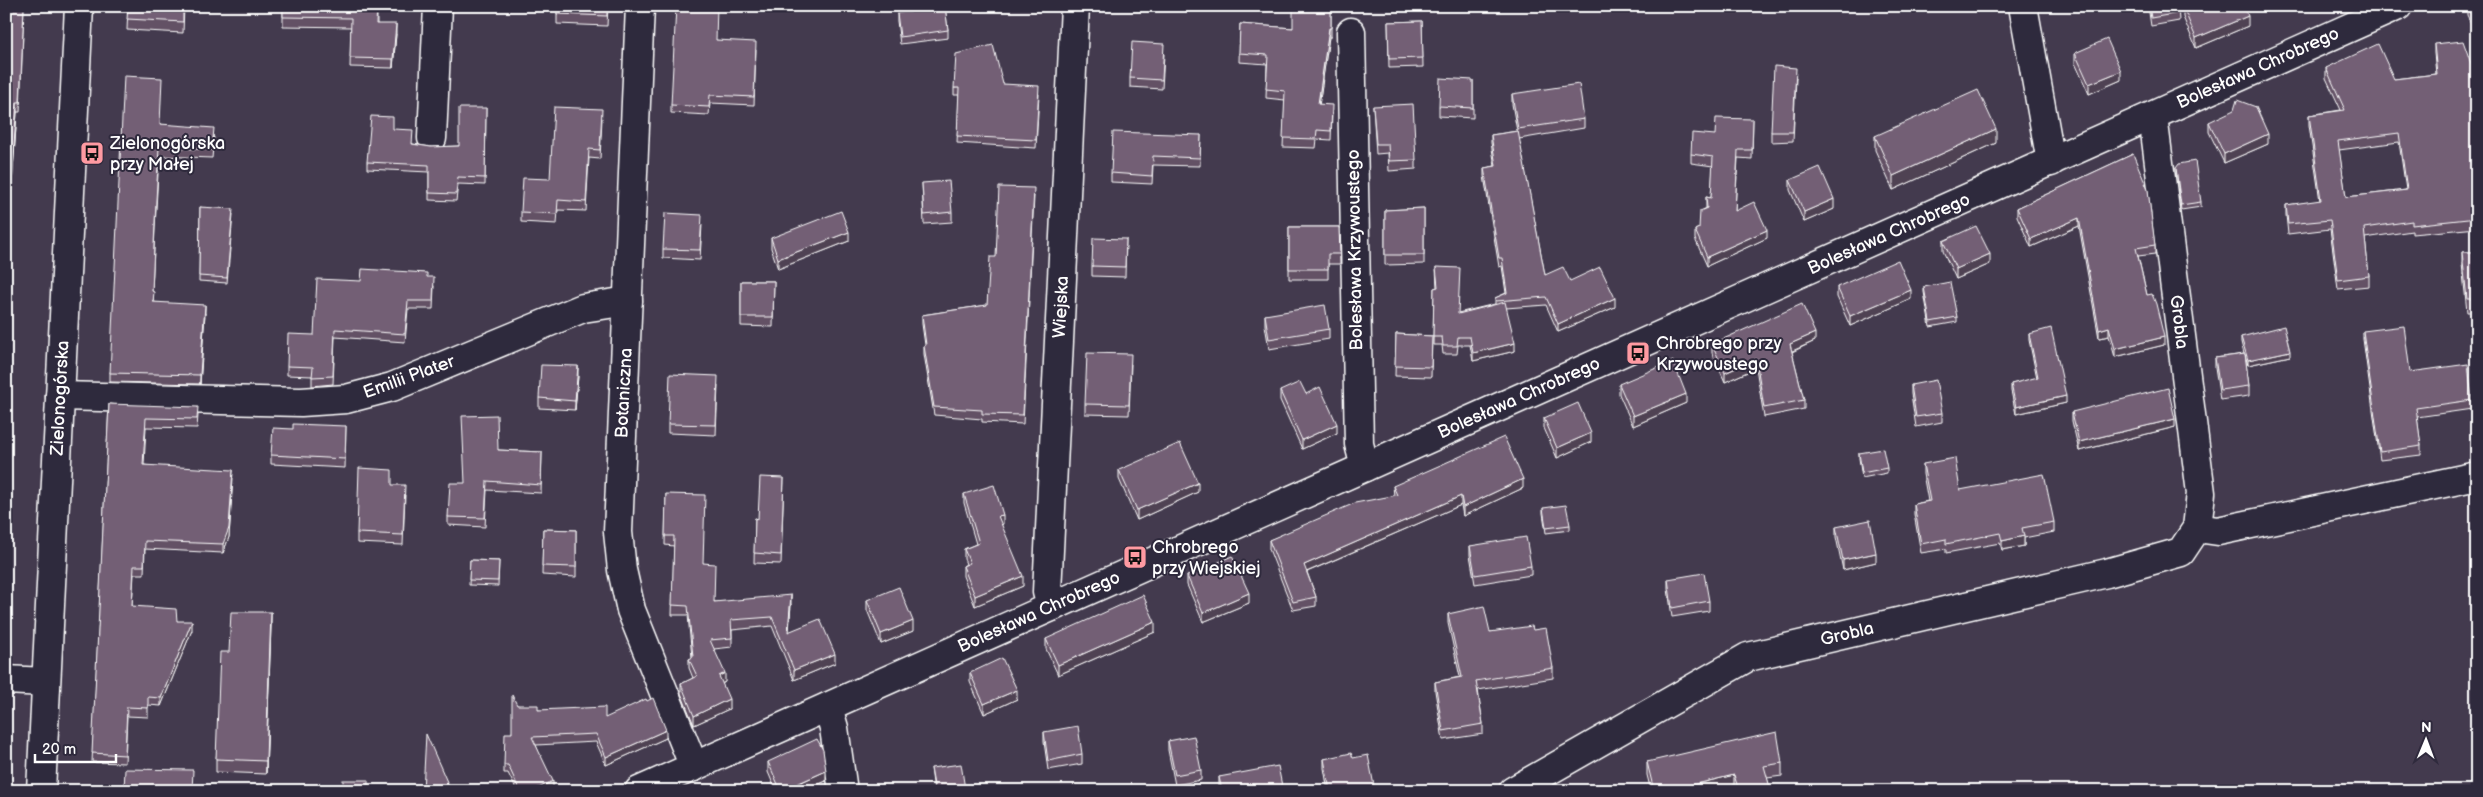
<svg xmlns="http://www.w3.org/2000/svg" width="2483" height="797" viewBox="0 0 2483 797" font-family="'Balsamiq Sans',sans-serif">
<rect width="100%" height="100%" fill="#433a4e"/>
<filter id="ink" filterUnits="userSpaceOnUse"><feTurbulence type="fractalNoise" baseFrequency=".02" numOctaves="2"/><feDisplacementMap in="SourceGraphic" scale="10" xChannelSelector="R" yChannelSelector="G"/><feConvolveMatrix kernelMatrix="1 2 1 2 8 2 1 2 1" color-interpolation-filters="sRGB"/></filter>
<g filter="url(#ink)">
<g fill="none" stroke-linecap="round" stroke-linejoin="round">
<g stroke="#fff" stroke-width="31">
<g id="minor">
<path d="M640 6 618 532 622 570 631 610 694 767"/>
<path d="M2023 6 2051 162"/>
<path d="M1351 32 1359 444 1365 467"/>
<path d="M432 138 438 6"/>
<path d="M60 396 301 402 346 399 392 387 583 308 628 301"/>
<path d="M2197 528 2218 531 2477 476"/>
<path d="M1051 607 1047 592 1075 6"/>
<path d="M6 680 45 682"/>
<path d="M828 707 834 728 843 791"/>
<path d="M41 791 79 6"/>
<path d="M639 791 2398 6"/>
<path d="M1513 791 1748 657 2107 573 2181 552 2197 528 2201 493 2153 116"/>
</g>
</g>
<use href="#minor" stroke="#2f2a3d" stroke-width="28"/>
</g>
<g fill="#635165" stroke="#fff" fill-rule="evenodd">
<path d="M6 6H24L20 112H17L6 273Z"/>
<path d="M128 6H184L183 33 127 30Z"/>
<path d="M283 6H377V24L396 34 393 68 350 67 351 27 283 26Z"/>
<path d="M557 6H608L607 26 557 24Z"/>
<path d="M746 6H775V9Z"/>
<path d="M910 6H945L948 30V38L900 44 897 21V13L910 12Z"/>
<path d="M1331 6V37H1329L1319 104 1332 114 1331 140 1317 139 1316 148 1283 147 1285 100 1266 98 1267 64 1239 62 1240 24 1293 28Z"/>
<path d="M2148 6H2178L2179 21 2151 26Z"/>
<path d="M2467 6H2477V36L2467 15Z"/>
<path d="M2183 7 2248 26 2196 48 2183 17Z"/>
<path d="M1422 21 1423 67 1389 68 1388 22Z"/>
<path d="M716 40 756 50 754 105 710 103 709 115 671 113V105Z"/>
<path d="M2434 44 2477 80V228L2412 234V231L2365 238 2369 276V286L2338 289 2330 229 2288 234 2286 215V205L2320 201 2309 125V115L2341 110 2326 78V68L2394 79 2436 74 2434 53ZM2399 142 2406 190 2346 197 2339 150Z"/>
<path d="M2075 53 2121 80 2089 94 2075 63Z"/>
<path d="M1164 54 1162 89 1130 87V78Z"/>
<path d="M1796 78 1793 141 1771 142V132Z"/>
<path d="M1473 80V118L1439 116V106Z"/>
<path d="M1003 84 1039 94 1036 148 957 143 959 95H954V88Z"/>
<path d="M1512 94 1584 119V128L1519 139 1545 275 1570 281 1615 307 1558 332 1546 305 1506 308 1515 351 1473 361 1470 345H1458L1457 354H1443L1442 345H1433L1434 288H1437L1436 267 1458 313 1495 304V298L1506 293 1502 266 1499 267 1484 176V168L1495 166 1491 143V135L1517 131 1512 104Z"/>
<path d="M1373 106 1416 160V169L1389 171 1388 153 1376 154Z"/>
<path d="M486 108 485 185 458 184 456 201 429 200V172L367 169V162L393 129 413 144 431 147 459 146Z"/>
<path d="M602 118 600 159 589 158 586 211 558 210 557 224 521 222V212Z"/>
<path d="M1753 119 1752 159 1738 158 1735 211 1767 238 1707 266 1695 239V230L1699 228 1706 209V197L1711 198 1713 166 1691 163V154L1715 135Z"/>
<path d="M2209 122 2268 144 2224 163 2209 132Z"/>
<path d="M160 124 214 137 212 158 159 156 156 209 152 291 154 302 205 313 200 384 110 382V373Z"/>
<path d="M1201 135 1200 166 1153 165 1152 184 1111 182V173Z"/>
<path d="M1875 136 1996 143 1893 190 1875 150Z"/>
<path d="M2133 154 2155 245V254L2138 256 2147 295 2164 345 2115 357 2109 336 2099 338 2079 226 2031 247 2017 216V208Z"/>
<path d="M2176 168 2201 202V207L2181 210Z"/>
<path d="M1790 180 1834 209 1804 222 1790 190Z"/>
<path d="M922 183 952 212V222L924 224Z"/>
<path d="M1034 196 1023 424 982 422V419L934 415 924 354V346L925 345 922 324V315L987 305 996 257Z"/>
<path d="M200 207 233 214 227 283 199 281Z"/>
<path d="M1424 208V264L1385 265V210Z"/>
<path d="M702 224 700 260 663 258V249Z"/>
<path d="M1289 227H1339L1340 264H1328V279H1289Z"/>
<path d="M771 238 849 241 778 269 771 248Z"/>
<path d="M1126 239 1125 277 1092 276V266Z"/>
<path d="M1943 241 1990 264 1956 279 1943 251Z"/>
<path d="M2462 252H2477V312H2467L2462 264Z"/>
<path d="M427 277 434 286 433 309H408L405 342 335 337 333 384 312 386V376L287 375V366L361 281Z"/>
<path d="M741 281H774L773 327 741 326Z"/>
<path d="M6 285 11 295 7 390H6Z"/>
<path d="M1837 287 1911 299 1850 326 1837 297Z"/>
<path d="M1924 287 1957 317V322L1930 327 1924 292Z"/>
<path d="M1265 315 1329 329V339L1269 349 1265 325Z"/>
<path d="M2363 331 2410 372 2472 400V409L2417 417 2421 446V455L2380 460 2363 339Z"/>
<path d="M1396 334 1432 336 1431 377 1395 376Z"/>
<path d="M2029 334 2066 403 2016 414 2011 391V384L2037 378 2029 340Z"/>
<path d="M2241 337 2290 356 2248 365 2245 355 2249 386V396L2220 400 2215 367V358L2244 354 2241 342Z"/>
<path d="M1815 341 1792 352 1804 400V409L1764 417 1756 368 1725 382 1712 353V344Z"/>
<path d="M1131 364 1129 415 1085 414V404Z"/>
<path d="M578 376 575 410 539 408V398Z"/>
<path d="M1619 384 1686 403 1633 426 1619 394Z"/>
<path d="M718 385 716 435 668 433V424Z"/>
<path d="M1911 385 1942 413V422L1916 427 1911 394Z"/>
<path d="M1280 391 1306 394 1337 433 1302 449 1280 400Z"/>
<path d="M109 404 198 415 197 428 146 427 144 465 233 478 229 537 223 553 145 549 144 574H134L132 606 177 621 192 630 161 706 148 705V717L127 716 125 763 92 762Z"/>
<path d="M2072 412 2175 427 2079 451 2072 421Z"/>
<path d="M1544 418 1591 442 1557 458 1544 428Z"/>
<path d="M346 426 345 468 271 464V455Z"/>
<path d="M498 450 542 452 541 493 487 490 485 527 448 525V517L465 483Z"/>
<path d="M1859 453 1887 468V473L1862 478 1859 458Z"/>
<path d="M1923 464 1960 490 2054 522V532L2024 538V546L2002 550 2000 543 1946 553V549L1921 553 1914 514V504L1928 501 1923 474Z"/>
<path d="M1119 470 1198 492 1137 520 1119 479Z"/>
<path d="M784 478 781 564 754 563 755 518 758 519Z"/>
<path d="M392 485 405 495 403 545 357 543V533Z"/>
<path d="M1393 486 1523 488 1463 516 1461 505 1307 572 1316 597V606L1293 610 1269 549V540L1394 496Z"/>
<path d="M666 494 703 563 714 602 791 604 789 632 835 663 794 680 772 626 732 630V647L714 649 725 682 722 684 729 709 694 725 681 693V684L693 678 689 668V659L692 658 688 615H672L674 546 665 545Z"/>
<path d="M964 494 1003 524 1001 525 1023 586 975 606 963 576V566L966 564 964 559V549L976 544 964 503Z"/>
<path d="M1543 508 1570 525V530L1546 533 1543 513Z"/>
<path d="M1836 527 1876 562 1843 570 1836 537Z"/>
<path d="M543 529 576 530V577L542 575Z"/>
<path d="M1470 546 1531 566V575L1475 584 1470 555Z"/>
<path d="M470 560 499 561 498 586 469 585Z"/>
<path d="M1187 576 1249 603 1203 622 1187 585Z"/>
<path d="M1668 579 1709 601V611L1672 617 1668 589Z"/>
<path d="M867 600 913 631 881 644 867 610Z"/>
<path d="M1448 614 1490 632 1533 630 1553 668V678L1478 690 1483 724V734L1443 740 1435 691V682L1460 677 1448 623Z"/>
<path d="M271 625 266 774 216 772V759L229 652Z"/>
<path d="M1155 632 1058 675 1046 649V639Z"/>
<path d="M970 673 1017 699 984 714 970 682Z"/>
<path d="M517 705 538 710 605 718 666 738 606 765 596 742 536 745 553 789 549 791H517L508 773H504V765L512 733Z"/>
<path d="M1044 732 1082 754V764L1048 770 1044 742Z"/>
<path d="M1168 741 1201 770V780L1175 785 1168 750Z"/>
<path d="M1353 758 1375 791H1328L1324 768V759Z"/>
<path d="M768 762 826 781 803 791H776L768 772Z"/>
<path d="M1647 762 1782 763V776L1767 778 1771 791H1735L1734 788 1724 791H1651L1647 775Z"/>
<path d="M931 768 965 789V791H934Z"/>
<path d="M1219 777 1283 791H1219Z"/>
</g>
<g fill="#504252" stroke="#fff">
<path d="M2248 16V26L2196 48V38Z"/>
<path d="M396 24V34L393 68V59Z"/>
<path d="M1329 28V37L1318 113V104Z"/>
<path d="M2121 71V80L2089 94V84Z"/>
<path d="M17 102V112L6 273V263Z"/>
<path d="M1996 129V143L1893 190V176Z"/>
<path d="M2268 134V144L2224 163V154Z"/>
<path d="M1834 199V209L1804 222V212Z"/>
<path d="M2079 218V226L2031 247V239Z"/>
<path d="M1767 230V238L1707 266V257Z"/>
<path d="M849 232V241L778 269V259Z"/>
<path d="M1990 254V264L1956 279V269Z"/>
<path d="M1911 290V299L1850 326V316Z"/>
<path d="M1615 298V307L1558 332V324Z"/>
<path d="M205 305V313L200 384V375Z"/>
<path d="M2109 327V336L2099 338V330Z"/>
<path d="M1815 333V341L1790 352V344Z"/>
<path d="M2164 337V345L2115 357V349Z"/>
<path d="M1515 343V351L1473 361V353Z"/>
<path d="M2290 351V356L2248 365V360Z"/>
<path d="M1756 359V368L1725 382V373Z"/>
<path d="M578 366V376L575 410V401Z"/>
<path d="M1686 394V403L1633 426V416Z"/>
<path d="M2066 396V403L2016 414V407Z"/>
<path d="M2175 419V427L2079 451V442Z"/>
<path d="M1337 424V433L1302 449V440Z"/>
<path d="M1591 433V442L1557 458V448Z"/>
<path d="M233 470 229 537 223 553V544Z"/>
<path d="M1523 479V488L1463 516V507Z"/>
<path d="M1198 483V492L1137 520V510Z"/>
<path d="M1461 496V505L1304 573V565Z"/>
<path d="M1003 515V524L998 526V516Z"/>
<path d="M2024 536V546L2002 550V541Z"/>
<path d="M1876 553V562L1843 570V560Z"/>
<path d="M1023 576V586L975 606V596Z"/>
<path d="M1249 593V603L1203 622V613Z"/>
<path d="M791 595V604L788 641V632Z"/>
<path d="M271 612V625L266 774V761Z"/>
<path d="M192 621V630L161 706V698Z"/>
<path d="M913 621V631L881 644V634Z"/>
<path d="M1155 622V632L1058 675V665Z"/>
<path d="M835 654V663L794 680V670Z"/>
<path d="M725 673V682L719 685V676Z"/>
<path d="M1017 690V699L984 714V704Z"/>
<path d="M729 699V709L694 725V716Z"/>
<path d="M666 730V738L606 765V757Z"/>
<path d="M826 771V781L803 791H782Z"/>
<path d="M1734 775V788L1724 791H1667Z"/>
<path d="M553 781V789L549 791H532Z"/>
</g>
<g fill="#735e75" stroke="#fff" fill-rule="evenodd">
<path d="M6 6H24L20 102H17L6 263Z"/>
<path d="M128 6H183V22L127 19Z"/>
<path d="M283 6H377L376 24H396L393 59 350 58 351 18 283 17Z"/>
<path d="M557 6H607V16L557 14Z"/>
<path d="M676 6H717L716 40 756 42 754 97 710 95 709 107 671 105Z"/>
<path d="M911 6H945L948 30 900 37 897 13 911 12Z"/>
<path d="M1293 6H1331V28H1329L1318 104 1332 105 1331 131 1317 130 1316 139 1283 138 1285 91 1266 89 1268 55 1239 53 1240 24 1293 28Z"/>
<path d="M2149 6H2178L2179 13 2151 18Z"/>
<path d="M2185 6H2244L2248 16 2196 38 2183 7Z"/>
<path d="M2468 6H2477V26Z"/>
<path d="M1422 21 1423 58 1389 59 1388 22Z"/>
<path d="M2107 39 2121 71 2089 84 2075 53Z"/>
<path d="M2463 41 2477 80V218L2412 225V221L2364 228 2369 276 2338 280 2330 220 2288 224 2286 205 2321 200 2309 115 2345 110 2326 68 2378 44 2394 79 2437 74 2434 44ZM2399 133 2407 190 2346 197 2338 141Z"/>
<path d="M1132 42 1164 44 1162 80 1130 78Z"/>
<path d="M993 45 1003 84 1039 86 1036 140 957 136 959 88H954L956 54Z"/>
<path d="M1774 66 1796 68 1793 132H1771Z"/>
<path d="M124 76 162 78 160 124 214 128 212 150 159 147 156 201 152 291 154 292 153 302 205 305 200 375 110 373Z"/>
<path d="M1440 78 1473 80V108L1439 106Z"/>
<path d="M1579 84 1584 119 1518 129 1512 94Z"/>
<path d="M1978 90 1996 129 1893 176 1875 136Z"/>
<path d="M2237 100 2256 107 2268 134 2224 154 2209 122 2234 110Z"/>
<path d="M1413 104 1416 160 1389 161 1388 144H1376L1373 106Z"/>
<path d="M554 107 602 109 600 150 589 149 586 202 558 200 557 214 521 212 523 178 550 179Z"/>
<path d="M459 108H486L485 178 458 177 456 194 429 193V165L367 162 371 116 393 117V129L413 130 412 144 431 147 459 146Z"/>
<path d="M1716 118 1753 119 1752 150H1738L1735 211 1754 202 1767 230 1707 257 1695 230 1699 228 1700 211 1707 208 1706 197 1711 198 1713 157 1691 154 1692 133 1715 135Z"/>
<path d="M1518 131 1545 275 1563 267 1570 281 1600 267 1615 298 1558 324 1546 297 1496 301 1495 298 1507 293 1502 258H1499L1484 168 1496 166 1491 135Z"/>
<path d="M1113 132 1201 135 1200 158 1153 156 1152 176 1111 173Z"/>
<path d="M2133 154 2148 190 2155 245 2136 248 2147 295 2152 294 2156 304 2164 337 2115 349 2109 327 2099 330 2079 218 2031 239 2017 208Z"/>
<path d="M2195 161 2201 202 2181 205 2176 168 2179 164Z"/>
<path d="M1820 167 1834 199 1804 212 1790 180Z"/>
<path d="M949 181 952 212 924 215 922 183Z"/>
<path d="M999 187 1034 188 1023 415 982 414V410L934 407 924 346 926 345 922 315 987 305 990 257H996Z"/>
<path d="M200 207 233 209 227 278 199 276Z"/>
<path d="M1424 208V255H1385V210Z"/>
<path d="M841 211 849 232 778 259 771 238Z"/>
<path d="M665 213 702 215 700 250 663 249Z"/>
<path d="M1976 226 1990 254 1956 269 1943 241Z"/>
<path d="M1289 227H1339L1340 254H1328V269H1289Z"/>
<path d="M1093 238 1126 239 1125 267 1092 266Z"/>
<path d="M2462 252H2477V299H2467Z"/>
<path d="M1898 260 1911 290 1850 316 1837 287Z"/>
<path d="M1436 267 1460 268 1458 314 1505 302 1515 343 1473 353 1470 337H1458L1457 346H1443L1442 337H1433L1434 288 1438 287Z"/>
<path d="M362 269 427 273V277H434L433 301H408L405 334 335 329 333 376 312 377 313 367 287 366 288 334 314 335 317 279 361 281Z"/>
<path d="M741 281H774L773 317H741Z"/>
<path d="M1950 282 1957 317 1930 322 1924 287Z"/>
<path d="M6 285H11L7 380H6Z"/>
<path d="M1802 304 1815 333 1790 344 1804 400 1764 408 1756 359 1725 373 1712 344Z"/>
<path d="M1325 305 1329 329 1269 339 1265 315Z"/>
<path d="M2284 326 2290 351 2248 360 2241 337Z"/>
<path d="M2404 326 2410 372 2468 364 2472 400 2416 408 2421 446 2380 452 2363 331Z"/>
<path d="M2051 328 2066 396 2016 407 2011 384 2038 377 2029 334Z"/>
<path d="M1396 334 1432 336 1431 367 1395 366Z"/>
<path d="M1087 353 1131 354 1129 405 1085 404Z"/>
<path d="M2245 354 2249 386 2220 390 2215 358Z"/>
<path d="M1673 361 1686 394 1633 416 1619 384Z"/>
<path d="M541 365 578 366 575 401 539 398Z"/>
<path d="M670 374 718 376 716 425 668 424Z"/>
<path d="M1936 380 1942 413 1916 417 1911 385Z"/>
<path d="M1300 382 1306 394 1320 387 1337 424 1302 440 1280 391Z"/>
<path d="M2168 388 2175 419 2079 442 2072 412Z"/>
<path d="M1578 403 1591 433 1557 448 1544 418Z"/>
<path d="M109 404 198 407 197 419 146 418 143 465 233 470 229 528 223 544 145 541 144 566H134L132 606 176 609 177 621H192L161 698 148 697V708L127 707 125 755 92 753Z"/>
<path d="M497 415 498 450 542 452 541 485 487 481 485 518 448 517 450 483H465L462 416Z"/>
<path d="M293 424 346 426 345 459 271 455 273 428 293 429Z"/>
<path d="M1504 437 1523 479 1463 507 1461 496 1304 565 1316 597 1293 602 1269 540 1355 503 1397 495 1393 486Z"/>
<path d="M1180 443 1198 483 1137 510 1119 470Z"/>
<path d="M1883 449 1887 468 1862 473 1859 453Z"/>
<path d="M1955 458 1960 490 2044 474 2054 522 2022 528 2024 536 2002 541 2000 533 1946 544V539L1921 544 1914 504 1930 501 1923 464Z"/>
<path d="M359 468 392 470V485H405L403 535 357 533Z"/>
<path d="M760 477 784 478 781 555 754 553 755 518 758 519Z"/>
<path d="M994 485 1003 515 998 516 1023 576 975 596 963 566 970 563 964 549 979 543 964 494Z"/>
<path d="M666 494 705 495 703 563 715 564 714 602 791 595 788 632 820 619 835 654 794 670 772 617 731 620 732 638 710 640 725 673 719 676 729 699 694 716 681 684 697 676 689 659 693 657 688 606 672 605 674 536H665Z"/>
<path d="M1566 505 1570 525 1546 528 1543 508Z"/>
<path d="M1870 520 1876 553 1843 560 1836 527Z"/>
<path d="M543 529 576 530V567L542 566Z"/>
<path d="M1526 537 1531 566 1475 575 1470 546Z"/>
<path d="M1232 556 1249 593 1203 613 1187 576Z"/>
<path d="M470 560 499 561 498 581 469 580Z"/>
<path d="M1704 573 1709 601 1672 608 1668 579Z"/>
<path d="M899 587 913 621 881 634 867 600Z"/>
<path d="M1143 595 1155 622 1058 665 1046 639Z"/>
<path d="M1484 606 1490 632 1532 626 1533 630 1546 628 1553 668 1476 681 1483 724 1443 731 1435 682 1462 677 1448 614Z"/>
<path d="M231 612H271L266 761 216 759 220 652H229Z"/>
<path d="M1002 658 1017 690 984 704 970 673Z"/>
<path d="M512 695 517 705H538V710L605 707V718L646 699 647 701 653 698 666 730 606 757 596 734 532 737 553 781 532 791H520L508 765H504L505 733H512Z"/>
<path d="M1078 726 1082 754 1048 761 1044 732Z"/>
<path d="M1777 732 1782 763 1764 766 1771 791H1739L1734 775 1667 791H1654L1647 762Z"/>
<path d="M426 734 451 791H423Z"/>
<path d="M1194 736 1201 770 1175 775 1168 741Z"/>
<path d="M817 739 823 750 826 771 781 791 768 762Z"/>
<path d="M1351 753 1353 758 1368 755 1375 791H1330L1324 759Z"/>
<path d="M961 764 965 789 952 791H935L931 768Z"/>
<path d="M1278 766 1283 791H1222L1219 777Z"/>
<path d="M125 769 193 770 192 791H124Z"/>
<rect x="343" y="780" width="25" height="11"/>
</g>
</g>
<defs>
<g id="bus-square" transform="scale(1.25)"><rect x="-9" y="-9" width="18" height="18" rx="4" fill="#ff9aa2" stroke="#2f2a3d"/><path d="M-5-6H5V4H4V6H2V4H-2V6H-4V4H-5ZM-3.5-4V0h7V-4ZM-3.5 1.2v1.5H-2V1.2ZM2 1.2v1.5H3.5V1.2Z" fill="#111"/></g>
</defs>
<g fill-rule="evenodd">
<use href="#bus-square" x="92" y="153"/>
<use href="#bus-square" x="1638" y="353"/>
<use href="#bus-square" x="1135" y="557"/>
</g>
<g text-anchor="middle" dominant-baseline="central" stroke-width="4" stroke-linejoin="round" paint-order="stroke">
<g font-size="18" fill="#fff" stroke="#2f2a3d">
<text transform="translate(2258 68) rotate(-24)">Bolesława Chrobrego</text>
<text transform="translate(1889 234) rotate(-24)">Bolesława Chrobrego</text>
<text transform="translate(1355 250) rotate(-91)">Bolesława Krzywoustego</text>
<text transform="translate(1061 307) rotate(-87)">Wiejska</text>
<text transform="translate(2179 322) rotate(83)">Grobla</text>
<text transform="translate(409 377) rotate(-20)">Emilii Plater</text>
<text transform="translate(624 393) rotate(-87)">Botaniczna</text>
<text transform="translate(60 398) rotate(-87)">Zielonogórska</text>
<text transform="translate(1519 398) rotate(-24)">Bolesława Chrobrego</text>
<text transform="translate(1039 612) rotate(-24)">Bolesława Chrobrego</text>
<text transform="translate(1847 634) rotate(-13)">Grobla</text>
</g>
<g font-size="18" fill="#fff" stroke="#2f2a3d" text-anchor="start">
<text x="110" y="143">Zielonogórska<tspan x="110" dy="21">przy Małej</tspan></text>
<text x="1656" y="343">Chrobrego przy<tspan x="1656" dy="21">Krzywoustego</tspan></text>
<text x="1152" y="547">Chrobrego<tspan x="1152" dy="21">przy Wiejskiej</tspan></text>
</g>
</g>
<rect width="2483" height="797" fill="none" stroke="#2f2a3d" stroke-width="25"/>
<rect x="12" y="12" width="2458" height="772" fill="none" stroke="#fff" stroke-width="2" filter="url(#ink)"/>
<g transform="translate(2426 740) rotate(1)" stroke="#2f2a3d" stroke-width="4" paint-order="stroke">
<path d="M0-4L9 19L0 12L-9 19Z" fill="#ffffff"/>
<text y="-8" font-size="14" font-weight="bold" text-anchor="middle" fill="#ffffff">N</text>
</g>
<path d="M35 754v8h81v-8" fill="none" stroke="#ffffff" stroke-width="2.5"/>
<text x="42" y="754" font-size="15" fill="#ffffff" stroke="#2f2a3d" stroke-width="4" paint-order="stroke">20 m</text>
</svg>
